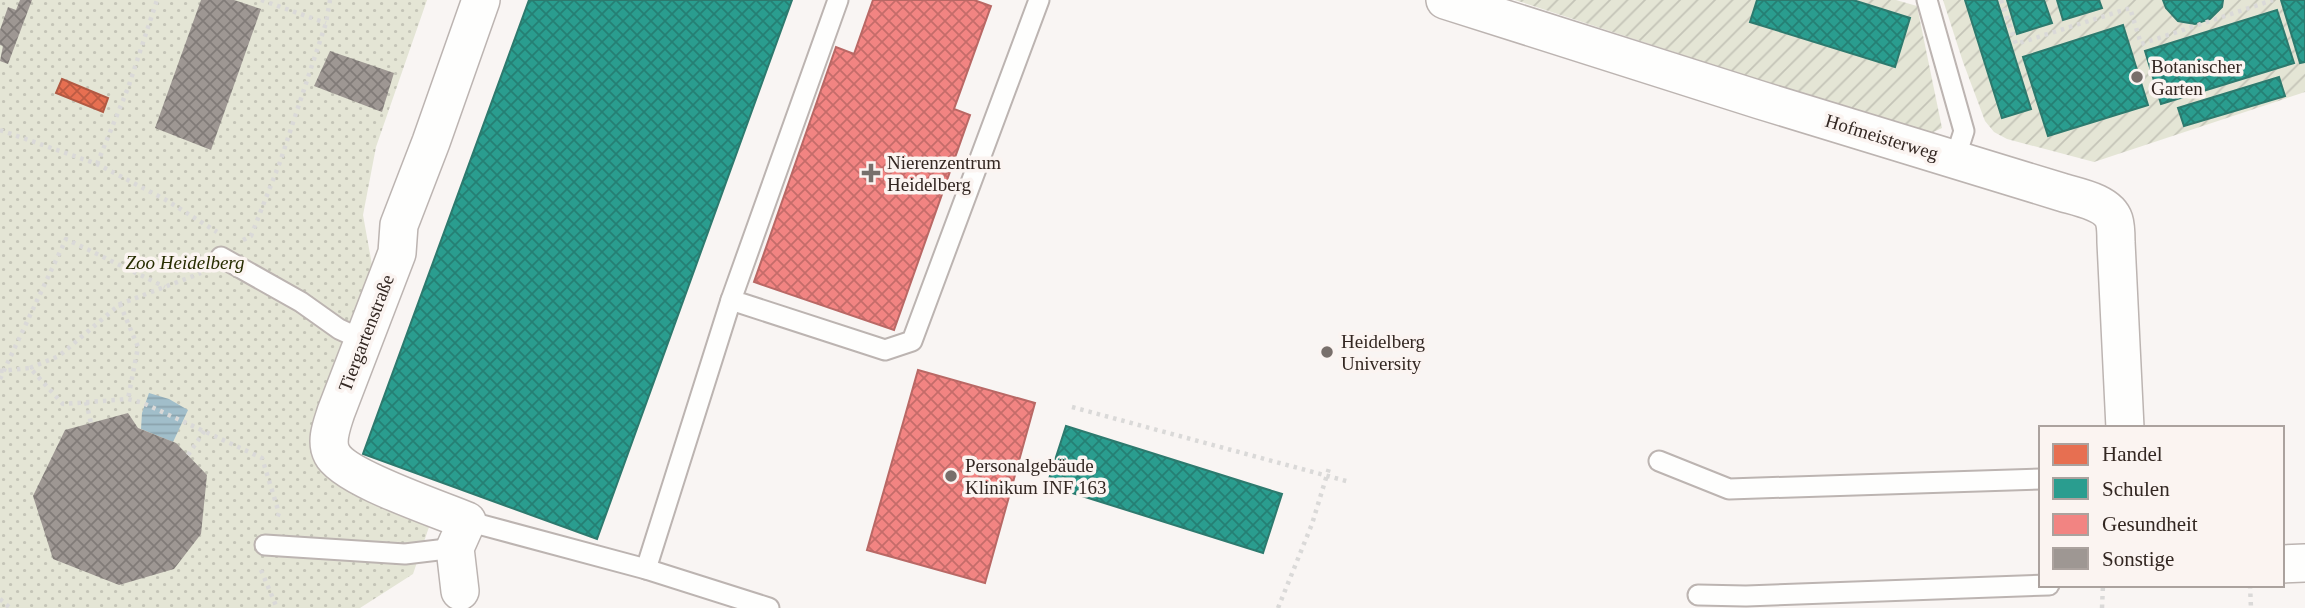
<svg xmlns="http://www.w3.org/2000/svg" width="2305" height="608" viewBox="0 0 2305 608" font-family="Georgia,serif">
<defs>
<pattern id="grass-dots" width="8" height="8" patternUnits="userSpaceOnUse" patternTransform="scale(1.75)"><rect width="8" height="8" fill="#e4e5d5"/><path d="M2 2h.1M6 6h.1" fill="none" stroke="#c4c4b7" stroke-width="1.8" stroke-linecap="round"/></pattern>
<pattern id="garden-furrows" width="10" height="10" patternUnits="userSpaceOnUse" patternTransform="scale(1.75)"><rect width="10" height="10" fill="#e4e5d5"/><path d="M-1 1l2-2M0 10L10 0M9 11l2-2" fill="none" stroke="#c4c4b7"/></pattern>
<pattern id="water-rules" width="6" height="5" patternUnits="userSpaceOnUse" patternTransform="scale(1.75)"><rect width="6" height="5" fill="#a1beca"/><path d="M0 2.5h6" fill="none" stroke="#8ba3ad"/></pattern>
<pattern id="shops-cross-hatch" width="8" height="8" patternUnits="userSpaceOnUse" patternTransform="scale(1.75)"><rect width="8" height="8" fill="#e76f51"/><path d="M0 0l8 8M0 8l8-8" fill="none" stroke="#bc5b43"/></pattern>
<pattern id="schools-cross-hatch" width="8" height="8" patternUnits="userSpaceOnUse" patternTransform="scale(1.75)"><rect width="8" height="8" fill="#2a9d8f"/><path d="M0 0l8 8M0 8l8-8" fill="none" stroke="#258074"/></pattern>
<pattern id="health-cross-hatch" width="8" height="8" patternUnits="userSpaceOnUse" patternTransform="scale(1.75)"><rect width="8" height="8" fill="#f28482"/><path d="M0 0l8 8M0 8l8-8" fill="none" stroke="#c56c6a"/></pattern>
<pattern id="building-cross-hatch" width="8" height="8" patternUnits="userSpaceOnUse" patternTransform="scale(1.75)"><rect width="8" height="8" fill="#9e9793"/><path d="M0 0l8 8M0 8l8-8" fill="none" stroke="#817b78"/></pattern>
</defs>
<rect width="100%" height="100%" fill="#f9f5f3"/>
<path fill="url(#grass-dots)" d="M0 0H427L376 147 363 215 374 276 324 433 353 474 429 527 413 574 360 608H0Z"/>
<g fill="url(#garden-furrows)">
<path d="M1515 0H1896L1917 6 1942 128 1927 135Z"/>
<path d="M1943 0H2305V92L2094 162 2007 139 1994 132 1985 121 1963 62Z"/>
</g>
<path fill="url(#water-rules)" d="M149 393 169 399 188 410 173 442 141 429 142 413Z"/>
<path fill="url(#shops-cross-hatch)" stroke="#b15943" stroke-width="2" d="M62 79 108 98 103 112 56 93Z"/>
<g fill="url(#schools-cross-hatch)" stroke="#2d7a6e" stroke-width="2">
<path d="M529 0H792L597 539 363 454Z"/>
<path d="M1757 0H1853L1910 18 1895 67 1750 22Z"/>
<path d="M1965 0H1997L2031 109 2002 118Z"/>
<path d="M2007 0H2044L2052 23 2017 34Z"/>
<path d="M2057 0H2099L2102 8 2063 20Z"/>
<path d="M2163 0H2223L2222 7 2210 19 2195 24 2178 21 2166 8Z"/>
<path d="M2281 0H2305V62L2300 63Z"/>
<path d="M2277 10 2294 63 2161 104 2145 51Z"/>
<path d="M2123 25 2148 105 2048 136 2023 57Z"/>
<path d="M2279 77 2285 96 2184 126 2178 108Z"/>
<path d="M1066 426 1282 494 1263 553 1047 485Z"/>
</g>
<g fill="url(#health-cross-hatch)" stroke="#b96865" stroke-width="2">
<path d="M873 0H974L991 6 954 109 970 115 894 330 754 282 836 47 854 54Z"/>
<path d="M918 370 1035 403 985 583 867 550Z"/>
</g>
<g fill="url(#building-cross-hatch)">
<path d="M20 0H32L8 64 0 61 3 46 0 45V30L8 7 16 10Z"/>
<path d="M201 0H234L261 9 211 150 155 128Z"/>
<path d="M330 51 394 73 382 112 314 86Z"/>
<path d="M128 413 138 428 176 443 207 475 201 534 174 569 119 585 53 559 33 496 65 430Z"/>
</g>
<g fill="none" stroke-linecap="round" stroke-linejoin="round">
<g stroke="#bcb4b1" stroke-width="23">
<g id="service">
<path d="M838 0 731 300 885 350 912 341 1039 0"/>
<path d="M1927 0 1964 131 1955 159"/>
<path d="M221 257 301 302 339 329 363 340"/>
<path d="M1659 461 1729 489 2041 479"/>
<path d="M467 521 646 569 769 608"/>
<path d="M265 545 405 554 455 548"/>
<path d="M646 569 731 300"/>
<path d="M1698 595 1746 596 2049 585"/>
</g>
</g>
<g stroke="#bcb4b1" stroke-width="40">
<g id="minor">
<path d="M1445 0 1760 100 2061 192C2077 197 2108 202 2114 220 2116 226 2116 235 2116 242L2125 428"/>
<path d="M2282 564 2305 563"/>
<path d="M460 591 455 548 467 521C439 509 344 478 332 454 325 441 332 425 336 412L397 253 399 225 431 142 481 0"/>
</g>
</g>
<g stroke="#dad9d8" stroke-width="4.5" stroke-dasharray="3.5 5" stroke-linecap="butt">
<path d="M261 0 326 23"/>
<path d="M2001 0 2016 44 2130 8 2141 44 2273 0"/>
<path d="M0 130 97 164 166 200 217 232"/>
<path d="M97 164 128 88 157 0"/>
<path d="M243 240 251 236 280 162 326 23 330 0"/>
<path d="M120 304 138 347 128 399"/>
<path d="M30 368 59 356 120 304 201 273"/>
<path d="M0 371 30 368 63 404 128 399 143 403 262 458 279 513 276 520"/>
<path d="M0 379 66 239 165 287"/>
<path d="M86 402 91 423"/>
<path d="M1072 407 1350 482"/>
<path d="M188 455 205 430"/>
<path d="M261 570 277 608"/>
<path d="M2250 585 2251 608"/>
<path d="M0 599 10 608"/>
<path d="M1278 608 1312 524 1330 465"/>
<path d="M2102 608 2103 585"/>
</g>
<use href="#service" stroke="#fefefd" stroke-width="19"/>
<use href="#minor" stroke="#fefefd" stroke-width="37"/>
</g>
<g fill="#786f6b" stroke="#fbf4f1" stroke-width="2.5">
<circle cx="2137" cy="77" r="7"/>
<path d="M867.5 162.5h7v7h7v7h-7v7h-7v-7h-7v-7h7z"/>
<circle cx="1327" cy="352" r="7"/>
<circle cx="951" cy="476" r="7"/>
</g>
<g text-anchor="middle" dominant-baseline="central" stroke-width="7" stroke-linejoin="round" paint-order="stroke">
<g font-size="19" fill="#332722" stroke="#fbf4f1" text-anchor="start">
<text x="2151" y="66">Botanischer<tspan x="2151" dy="22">Garten</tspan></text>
<text x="887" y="162">Nierenzentrum<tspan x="887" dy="22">Heidelberg</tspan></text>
<text x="1341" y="341">Heidelberg<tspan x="1341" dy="22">University</tspan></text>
<text x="965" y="465">Personalgebäude<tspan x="965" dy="22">Klinikum INF 163</tspan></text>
</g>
<g font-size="19" fill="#332722" stroke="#fbf4f1">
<text transform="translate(1882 137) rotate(17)">Hofmeisterweg</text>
<text transform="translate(366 333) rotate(-69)">Tiergartenstraße</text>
</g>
<g font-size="19" font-style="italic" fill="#272d00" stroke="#fbf4f1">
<text x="185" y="262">Zoo Heidelberg</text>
</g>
</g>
<rect x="2039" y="426" width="245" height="161" fill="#fbf4f1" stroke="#aba29e" stroke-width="2"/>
<rect x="2053" y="444" width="35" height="21" fill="#e76f51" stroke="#aba29e" stroke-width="2"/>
<text x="2102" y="461" font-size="21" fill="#332722">Handel</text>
<rect x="2053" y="478" width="35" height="21" fill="#2a9d8f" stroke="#aba29e" stroke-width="2"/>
<text x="2102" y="496" font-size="21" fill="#332722">Schulen</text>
<rect x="2053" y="514" width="35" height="21" fill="#f28482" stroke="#aba29e" stroke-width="2"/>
<text x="2102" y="531" font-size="21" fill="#332722">Gesundheit</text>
<rect x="2053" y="548" width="35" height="21" fill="#9e9793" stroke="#aba29e" stroke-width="2"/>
<text x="2102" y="566" font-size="21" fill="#332722">Sonstige</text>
</svg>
